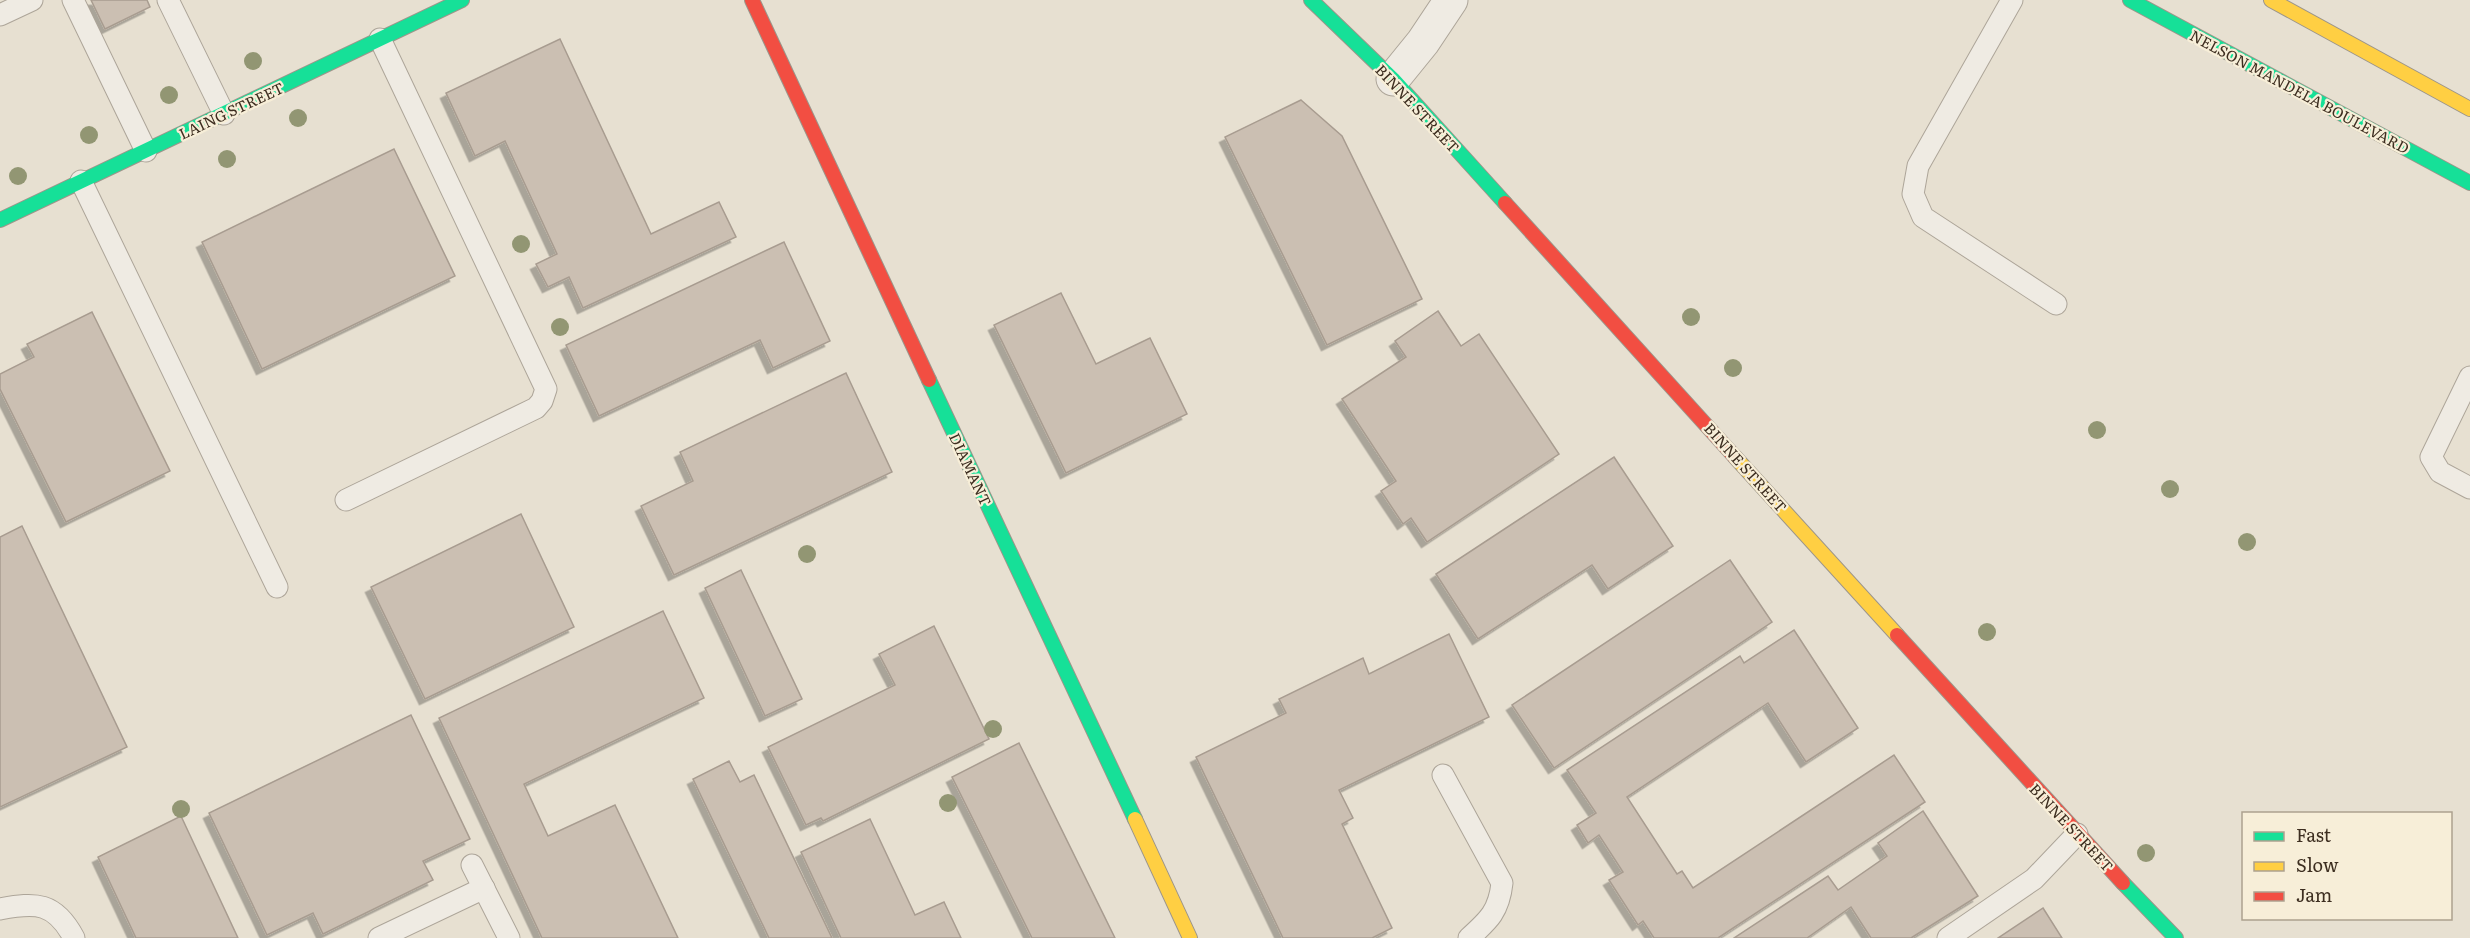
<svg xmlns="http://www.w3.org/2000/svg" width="2470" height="938" viewBox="0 0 2470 938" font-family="Literata,serif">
<defs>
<filter id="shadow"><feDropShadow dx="-5.5" dy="5.5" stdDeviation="0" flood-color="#0004"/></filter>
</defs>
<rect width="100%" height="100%" fill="#e7e0d1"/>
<g fill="#cbbfb2" stroke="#a89c90" stroke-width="1.5" filter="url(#shadow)">
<path d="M91 0H147L150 7 105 29Z"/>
<path d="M560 39 651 234 719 202 736 237 583 308 569 277 548 287 536 264 557 254 505 141 475 156 446 93Z"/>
<path d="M1301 100 1342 136 1422 299 1327 345 1225 137Z"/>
<path d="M394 149 455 276 262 369 202 242Z"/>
<path d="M784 242 830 341 773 368 760 340 599 416 566 345Z"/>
<path d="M1061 293 1096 364 1150 338 1187 414 1066 473 994 325Z"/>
<path d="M1438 311 1461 346 1479 334 1559 454 1427 542 1411 518 1403 524 1381 491 1396 481 1342 399 1406 357 1395 341Z"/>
<path d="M92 312 170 471 66 522 0 389V374L34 357 27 344Z"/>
<path d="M846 373 892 472 674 575 641 506 693 481 680 452Z"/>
<path d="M1614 457 1673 546 1608 589 1592 565 1478 639 1436 574Z"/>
<path d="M521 514 574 627 425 699 371 587Z"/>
<path d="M22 526 127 747 0 807V537Z"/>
<path d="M1730 560 1772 622 1554 768 1512 705Z"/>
<path d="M741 570 802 699 765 716 705 588Z"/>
<path d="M663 611 704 698 524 784 548 836 615 805 678 938H542L439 718Z"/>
<path d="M934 626 989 739 823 821 821 818 806 825 768 747 895 685 879 654Z"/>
<path d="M1794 630 1858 728 1806 762 1768 703 1627 797 1677 874 1682 871 1693 888 1894 755 1925 802 1718 938H1654L1643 921 1638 925 1609 880 1623 872 1599 835 1588 843 1577 825 1596 813 1567 770 1740 656 1744 663Z"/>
<path d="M1449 634 1489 717 1339 790 1353 818 1342 824 1392 928 1372 938H1283L1196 757 1286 713 1279 699 1363 658 1369 674Z"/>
<path d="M411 715 470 839 423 861 433 880 323 934 313 913 267 935 209 813Z"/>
<path d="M1019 743 1115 938H1032L952 777Z"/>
<path d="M729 761 740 782 754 775 832 938H769L693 779Z"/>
<path d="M1923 811 1978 896 1911 938H1871L1851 907 1807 938H1734L1828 876 1838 890 1887 856 1878 843Z"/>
<path d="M181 816 238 938H136L98 857Z"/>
<path d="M870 819 915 915 944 902 961 938H841L801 852Z"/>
<path d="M2043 908 2062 938H1998Z"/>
</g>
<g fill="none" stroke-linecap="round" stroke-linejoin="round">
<g stroke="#ada599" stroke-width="23">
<g id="lane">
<path d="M73 0 146 151"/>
<path d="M168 0 224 114"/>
<path d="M2012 0 1918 166 1913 194 1923 217 2056 304"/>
<path d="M0 15 32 0"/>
<path d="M81 181 277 587"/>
<path d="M2470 377 2431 457 2440 472 2470 488"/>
<path d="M346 500 536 408 542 401 546 389 380 39"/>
<path d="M1443 775 1502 883C1499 911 1489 920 1469 938"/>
<path d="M472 865 509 938"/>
<path d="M0 909C36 902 55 902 74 938"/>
<path d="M379 938 484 888"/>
<path d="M1948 938 2034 879 2077 834"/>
</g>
</g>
<g stroke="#ada599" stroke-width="35">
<path id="street" d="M1393 79 1423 42 1451 0"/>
</g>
<g stroke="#9c958a" stroke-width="16">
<g id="fast">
<path d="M1311 0 1393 79 1505 203"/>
<path d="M2130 0 2470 183"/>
<path d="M0 220 462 0"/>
<path d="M929 380 1135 819"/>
<path d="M2123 883 2176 938"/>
</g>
</g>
<g stroke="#9c958a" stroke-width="16">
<g id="slow">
<path d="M2271 0 2470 109"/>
<path d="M1735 457 1897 635"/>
<path d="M1135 819 1190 938"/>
</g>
</g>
<g stroke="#9c958a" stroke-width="16">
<g id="jam">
<path d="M752 0 929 380"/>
<path d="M1505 203 1735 457"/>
<path d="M1897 635 2123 883"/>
</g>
</g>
<use href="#lane" stroke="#efebe3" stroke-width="21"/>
<use href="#street" stroke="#efebe3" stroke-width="33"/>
<use href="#fast" stroke="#16e098" stroke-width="14"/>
<use href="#slow" stroke="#ffcf43" stroke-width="14"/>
<use href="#jam" stroke="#f24e42" stroke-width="14"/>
</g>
<g fill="#929673">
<circle cx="253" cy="61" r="9"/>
<circle cx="169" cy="95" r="9"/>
<circle cx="298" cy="118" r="9"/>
<circle cx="89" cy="135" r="9"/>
<circle cx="227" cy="159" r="9"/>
<circle cx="18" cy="176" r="9"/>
<circle cx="521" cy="244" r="9"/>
<circle cx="1691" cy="317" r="9"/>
<circle cx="560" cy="327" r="9"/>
<circle cx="1733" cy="368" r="9"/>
<circle cx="2097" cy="430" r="9"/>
<circle cx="2170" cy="489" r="9"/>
<circle cx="2247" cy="542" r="9"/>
<circle cx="807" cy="554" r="9"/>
<circle cx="1987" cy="632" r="9"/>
<circle cx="993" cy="729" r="9"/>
<circle cx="948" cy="803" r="9"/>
<circle cx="181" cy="809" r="9"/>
<circle cx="2146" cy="853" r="9"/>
</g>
<g text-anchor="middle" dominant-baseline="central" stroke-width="4.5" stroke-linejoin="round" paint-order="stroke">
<g font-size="15" fill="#3d2e20" stroke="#f7eed8">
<text transform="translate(2300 91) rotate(28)">NELSON MANDELA BOULEVARD</text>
<text transform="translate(1418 108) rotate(47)">BINNE STREET</text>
<text transform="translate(231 110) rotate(-25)">LAING STREET</text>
<text transform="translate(1746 467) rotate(48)">BINNE STREET</text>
<text transform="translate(971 469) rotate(65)">DIAMANT</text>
<text transform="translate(2072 827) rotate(47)">BINNE STREET</text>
</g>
</g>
<rect x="2242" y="812" width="210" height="108" fill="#f7eed8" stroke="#ada18e" stroke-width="1.5"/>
<rect x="2254" y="832" width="30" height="9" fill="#16e098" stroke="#ada18e" stroke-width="1.5"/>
<text x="2296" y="842" font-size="18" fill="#3d2e20">Fast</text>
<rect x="2254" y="862" width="30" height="9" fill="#ffcf43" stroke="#ada18e" stroke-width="1.5"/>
<text x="2296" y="872" font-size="18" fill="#3d2e20">Slow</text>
<rect x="2254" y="892" width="30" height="9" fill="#f24e42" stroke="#ada18e" stroke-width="1.5"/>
<text x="2296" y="902" font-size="18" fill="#3d2e20">Jam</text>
</svg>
